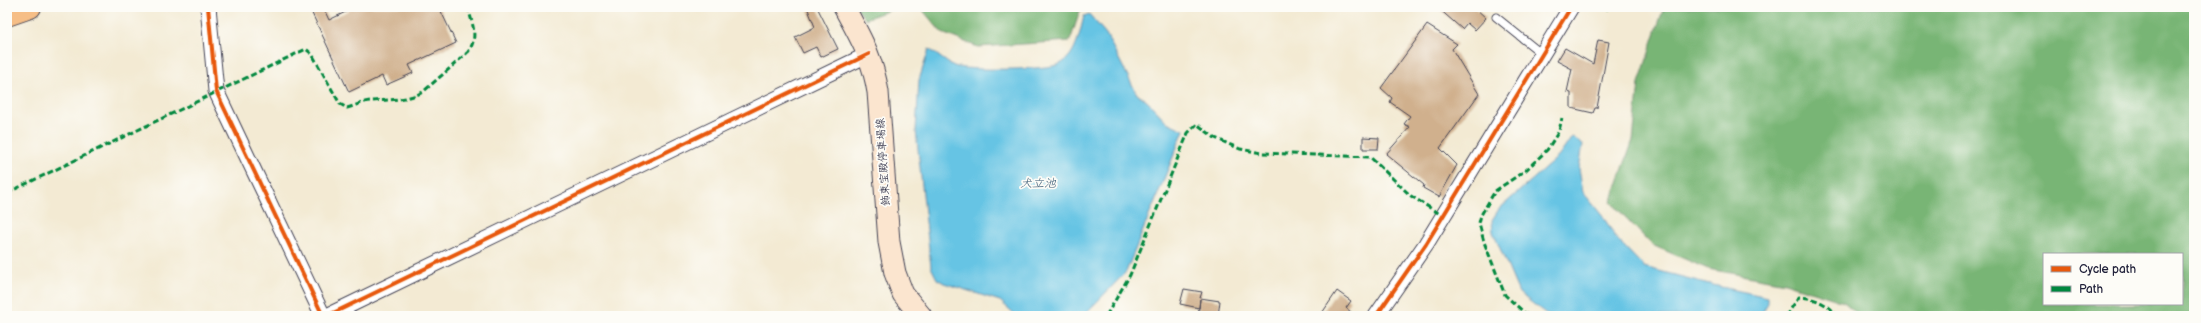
<svg xmlns="http://www.w3.org/2000/svg" width="2201" height="323" viewBox="0 0 2201 323" font-family="'Balsamiq Sans','Klee One',sans-serif">
<rect width="100%" height="100%" fill="#fdfcf7"/>
<filter id="ink" filterUnits="userSpaceOnUse"><feTurbulence type="fractalNoise" baseFrequency=".025" numOctaves="2"/><feDisplacementMap in="SourceGraphic" scale="8" xChannelSelector="R" yChannelSelector="G"/><feConvolveMatrix kernelMatrix="1 2 1 2 8 2 1 2 1" color-interpolation-filters="sRGB"/></filter>
<filter id="wash" filterUnits="userSpaceOnUse"><feTurbulence type="fractalNoise" baseFrequency=".012" numOctaves="4" result="noise"/><feDisplacementMap in="SourceGraphic" scale="16" xChannelSelector="R" yChannelSelector="G"/><feGaussianBlur stdDeviation="0.9" result="paint"/><feColorMatrix in="noise" values="0 0 0 0 0 0 0 0 0 0 0 0 0 0 0 0 0 1.4 0 .05"/><feComposite in="paint" operator="in"/></filter>
<g filter="url(#wash)">
<rect width="100%" height="100%" fill="#f3ead3"/>
<g fill="#78b575" stroke="#4d6c58" fill-rule="evenodd">
<path d="M856 7H898L865 19Z"/>
<path d="M920 7H1093L1080 11 1070 41 978 47 942 33Z"/>
<path d="M1664 7H2194V316H1860L1844 302 1785 283 1708 269 1652 245 1611 202 1633 140 1639 83ZM2044 254H2182V304H2044Z"/>
</g>
<g fill="#66c4e4" stroke="#447390">
<path d="M1089 14 1106 34 1137 94 1148 102 1167 122 1184 130 1126 272 1083 316H1017L1000 301 944 283 937 279 931 267 916 131 919 80 929 49C937 54 945 62 954 66 965 71 1050 70 1060 64 1076 56 1080 32 1084 16Z"/>
<path d="M1572 137 1583 144 1579 168 1583 192 1604 218 1616 238 1644 267 1721 287 1768 297V303L1760 316H1549L1519 293 1493 232 1492 220 1499 209 1559 156Z"/>
</g>
<g id="blocks">
<g fill="#d0b08d">
<path d="M309 7H323L329 20 356 7H439L456 43 409 65 413 73 386 85 382 76 349 92Z"/>
<path d="M807 7H817L838 49 821 57 816 47 803 53 795 37 815 27Z"/>
<path d="M1437 7H1474L1486 18 1475 30 1467 23 1462 29Z"/>
<path d="M1427 25 1457 44 1452 49 1479 94 1440 148 1457 165 1439 197 1423 188 1424 185 1386 154 1410 127 1404 124 1410 116 1390 102 1392 98 1381 88Z"/>
<path d="M1598 40 1609 42 1597 108H1595L1593 113 1571 108V93L1567 92 1572 69 1557 61 1565 48 1593 64Z"/>
<path d="M1363 137 1379 138 1378 149H1363Z"/>
<path d="M1184 289 1202 292 1200 298 1220 301 1218 316H1198L1200 299 1199 308 1180 304Z"/>
<path d="M1337 291 1351 301 1346 308 1356 316H1320Z"/>
</g>
</g>
</g>
<g filter="url(#ink)">
<use href="#blocks" fill-opacity="0" stroke="#414052" stroke-width="1"/>
<g fill="none" stroke-linecap="round" stroke-linejoin="round">
<g stroke="#414052" stroke-width="9">
<path id="lane" d="M1496 17 1542 54"/>
</g>
<g stroke="#414052" stroke-width="17">
<g id="street">
<path d="M208 7 216 91 323 316"/>
<path d="M327 316 869 54"/>
<path d="M1376 316 1426 244 1571 7"/>
</g>
</g>
<g stroke="#414052" stroke-width="23">
<path id="secondary" d="M844 7C861 39 872 56 878 92L889 242 895 273 903 294 921 316"/>
</g>
<g stroke="#414052" stroke-width="24">
<path id="primary" d="M7 15 30 7"/>
</g>
<use href="#lane" stroke="#fff" stroke-width="7"/>
<use href="#street" stroke="#fff" stroke-width="15"/>
<use href="#secondary" stroke="#fbe5cf" stroke-width="21"/>
<use href="#primary" stroke="#f6be86" stroke-width="22"/>
<g stroke="#00873e" stroke-width="3" stroke-dasharray="6 3" stroke-linecap="butt">
<path d="M1606 10 1608 7"/>
<path d="M7 193 306 49 312 54 340 104 347 108C355 106 364 101 371 101 389 100 408 100 423 92L468 52C479 37 472 24 468 7"/>
<path d="M1106 316 1130 275 1188 133 1197 124 1215 138 1240 149 1262 153 1370 157 1411 196 1443 216"/>
<path d="M1528 316 1505 295 1484 242 1479 223 1481 215 1495 191 1526 170 1547 150 1559 131 1562 118"/>
<path d="M1786 316 1799 297C1816 298 1827 304 1838 316"/>
</g>
<g stroke="#fdfcf7" stroke-width="6">
<g id="cycleway">
<path d="M208 7 216 91 323 316"/>
<path d="M327 316 869 54"/>
<path d="M1376 316 1426 244 1571 7"/>
</g>
</g>
<use href="#cycleway" stroke="#e8590c" stroke-width="4"/>
</g>
</g>
<g text-anchor="middle" dominant-baseline="central" stroke-width="3.5" stroke-linejoin="round" paint-order="stroke">
<g font-size="11" fill="#22223b" stroke="#fdfcf7">
<text transform="translate(883 162) rotate(-94)">飾東宝殿停車場線</text>
</g>
<g font-size="12" font-style="italic" fill="#3a5b76" stroke="#fdfcf7">
<text x="1038" y="183">犬立池</text>
</g>
</g>
<rect width="2201" height="323" fill="none" stroke="#fdfcf7" stroke-width="24"/>
<rect x="2043" y="253" width="140" height="52" fill="#fdfcf7" stroke="#a5a5ac"/>
<rect x="2051" y="266" width="20" height="6" fill="#e8590c" stroke="#a5a5ac"/>
<text x="2079" y="273" font-size="12" fill="#22223b">Cycle path</text>
<rect x="2051" y="286" width="20" height="6" fill="#00873e" stroke="#a5a5ac"/>
<text x="2079" y="293" font-size="12" fill="#22223b">Path</text>
</svg>
